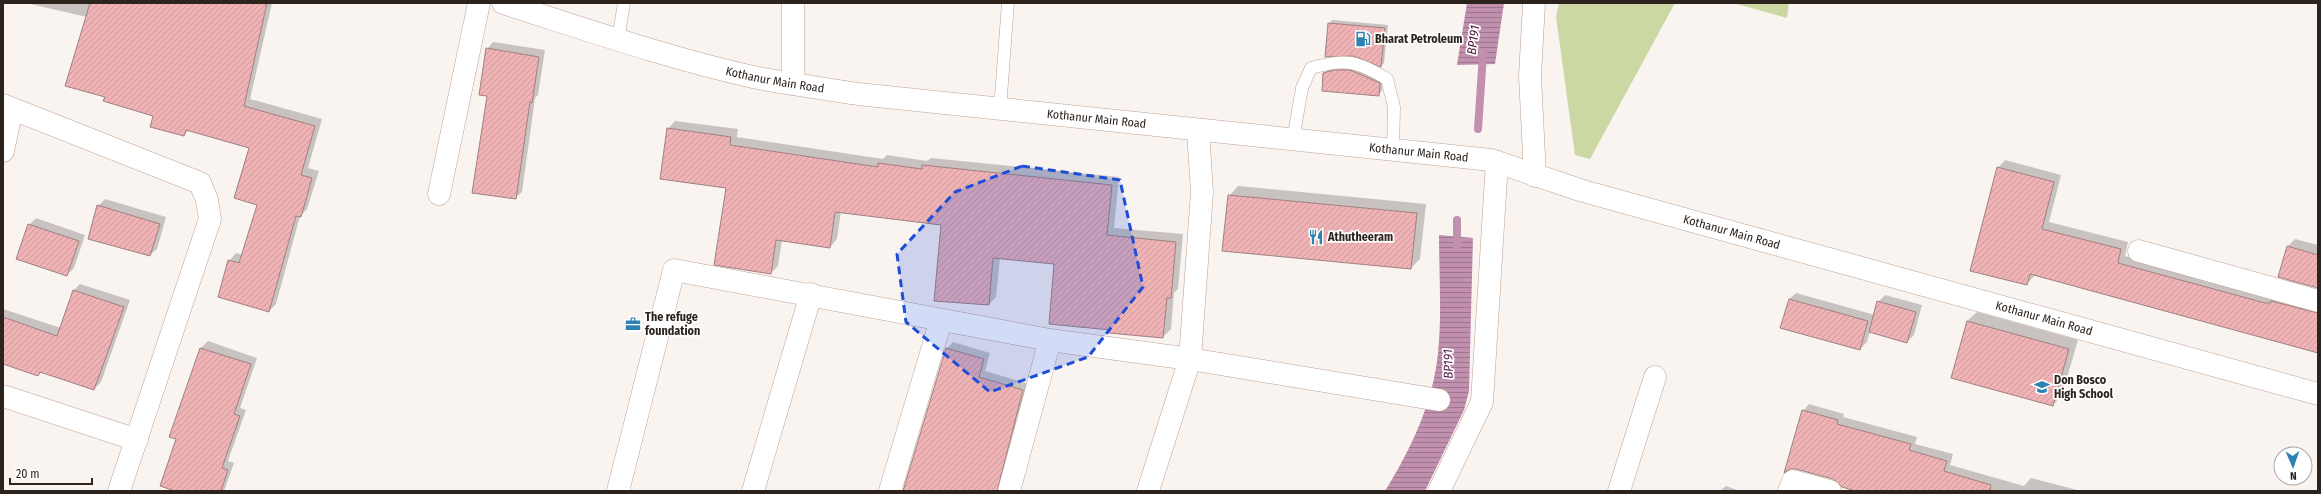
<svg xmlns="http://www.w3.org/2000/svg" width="2321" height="494" viewBox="0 0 2321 494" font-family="'Fira Sans Condensed',sans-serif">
<defs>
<pattern id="water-rules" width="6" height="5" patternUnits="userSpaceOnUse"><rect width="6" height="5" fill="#c190af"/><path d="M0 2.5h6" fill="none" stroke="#9d758e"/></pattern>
<pattern id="building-hatch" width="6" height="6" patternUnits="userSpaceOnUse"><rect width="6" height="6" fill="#efb2b5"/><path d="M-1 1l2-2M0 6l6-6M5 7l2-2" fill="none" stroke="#cd999b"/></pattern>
</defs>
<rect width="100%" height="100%" fill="#faf4f1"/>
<g fill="#cbd8a3">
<path d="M1559 3H1675L1590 159 1575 155 1556 17Z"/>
<path d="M1733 3H1789L1787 18Z"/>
</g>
<g fill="url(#water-rules)">
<path d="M1467 3H1504L1495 64 1457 65Z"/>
<path d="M1439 235 1473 238 1469 391 1464 410 1425 491H1385C1411 449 1433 403 1438 353 1442 314 1439 274 1439 235Z"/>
</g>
<g fill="#0003">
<path d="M26 3H272L250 99 322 119 308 168 319 171 307 209 300 216 276 304 269 311 229 261 236 253 243 255 258 204 250 148 189 130 184 135 154 115 106 96 87 17Z"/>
<path d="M1332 20 1388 25 1384 63 1381 66 1353 55 1329 24Z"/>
<path d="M493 42 545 50 538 95 535 98 522 192 515 198 488 95 487 49Z"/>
<path d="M1338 68 1360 69 1383 80 1382 91 1378 95 1324 73 1328 70Z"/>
<path d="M675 121 738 129 737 137 883 159 887 155 927 161 931 158 1119 177 1114 228 1183 234 1178 289 1174 293 1171 329 1163 337 1111 329 1055 263 1000 258 996 297 989 304 942 225 841 211 837 239 830 247 782 240 778 266 771 273 727 187 668 129Z"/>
<path d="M2005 160 2061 175 2049 222 2128 242 2125 256 2273 296 2318 305V351L2035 275 2027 284 1998 168Z"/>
<path d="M1238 186 1426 204 1420 259 1411 268 1229 196Z"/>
<path d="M105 199 166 217 157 249 150 255 98 206Z"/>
<path d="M36 218 85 235 74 268 67 275 29 225Z"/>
<path d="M2295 239 2318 245V287L2279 276 2288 246Z"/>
<path d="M80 284 130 300 101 382 94 389 41 372 38 375 3 363V309L61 328 74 290Z"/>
<path d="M1796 293 1875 315 1878 302 1885 295 1922 305 1914 335 1907 342 1870 331 1867 342 1860 349 1789 299Z"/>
<path d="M1977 312 2078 340 2062 395 2053 405 1952 377 1967 321Z"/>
<path d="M208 341 257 358 240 408 246 410 228 461 234 463 224 491H178V439L171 436 201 348Z"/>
<path d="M953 342 990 353 985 371 1029 384 1004 491H903L946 349Z"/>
<path d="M1809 404 1844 414 1843 417 1917 437 1915 444 1953 454 1950 465 2024 486 2031 478 2081 491H1860L1803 411Z"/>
<path d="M1726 486 1740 491H1720Z"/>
</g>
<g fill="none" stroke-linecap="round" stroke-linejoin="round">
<g stroke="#c190af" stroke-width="8">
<path d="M1478 129 1483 54"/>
<path d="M1457 220V246"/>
</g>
</g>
<g fill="url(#building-hatch)" stroke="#a08082">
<path d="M90 3H267L244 106 315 126 301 175 312 178 301 217 296 216 269 312 218 297 228 260 239 263 257 205 234 198 249 148 186 130 184 136 150 127 153 116 103 101 105 97 65 86Z"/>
<path d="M1328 23 1385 28 1381 67 1353 56 1325 57Z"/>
<path d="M486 48 539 57 532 103 530 102 516 199 472 193 487 96 479 95Z"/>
<path d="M1334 70H1350L1373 80 1380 83 1379 96 1322 91 1323 73Z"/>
<path d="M667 128 731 137 730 145 878 167V163L922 169V165L1112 185 1107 235 1176 242 1171 298H1167L1163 338 1109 333 1110 330 1049 324 1054 264 993 258 989 305 934 301 941 225 835 212 830 248 776 240 771 274 714 265 726 188 660 179Z"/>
<path d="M1997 167 2054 182 2042 229 2121 249 2118 263 2265 303H2270L2271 301 2318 313V353L2030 274 2027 285 1970 271Z"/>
<path d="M1228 195 1417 213 1411 269 1222 251Z"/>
<path d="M97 205 160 224 150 256 88 239Z"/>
<path d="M28 224 79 241 67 276 16 259Z"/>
<path d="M2287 246 2318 255V288L2278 277Z"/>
<path d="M73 290 124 307 94 390 40 372 38 376 3 364V317L57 336Z"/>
<path d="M1789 299 1868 321 1860 350 1780 328Z"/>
<path d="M1877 301 1916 312 1907 343 1869 332Z"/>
<path d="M1967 321 2069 349 2053 406 1951 378Z"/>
<path d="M200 348 251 364 234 414 240 416 222 468 228 470 221 491H175L160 486 176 439 169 437Z"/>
<path d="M946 348 984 359 979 377 1023 390 997 491H903Z"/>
<path d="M1802 410 1838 420 1837 424 1911 444 1909 450 1947 461 1944 471 1991 485 1990 491H1855L1842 487 1833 479 1796 469H1790L1784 473Z"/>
</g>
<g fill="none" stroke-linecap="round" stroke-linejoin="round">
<g stroke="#bda192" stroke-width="13">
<g id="service">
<path d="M618 40 624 3"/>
<path d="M1000 109 1008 3"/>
<path d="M1293 140 1302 88 1311 68C1346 58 1357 61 1387 79L1394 107 1393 149"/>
</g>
</g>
<g stroke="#bda192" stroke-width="23">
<g id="minor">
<path d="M793 3V84"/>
<path d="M1534 3 1530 76 1535 176"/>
<path d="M3 105 200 183 207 200 210 219 119 491"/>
<path d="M3 151 12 109"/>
<path d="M439 194 479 3"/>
<path d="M2139 251 2318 301"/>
<path d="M3 396 137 440"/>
<path d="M618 491 674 270 1050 340 1190 359 1439 400"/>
<path d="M753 491 811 294"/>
<path d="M890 491 941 320"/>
<path d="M1009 491 1050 340"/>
<path d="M1148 491 1190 359 1202 192 1198 131"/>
<path d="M1439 491 1482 402 1497 162"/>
<path d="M1619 491 1655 377"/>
<path d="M1789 491 1793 481 1830 491"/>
</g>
</g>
<g stroke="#bda192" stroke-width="23">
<g id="secondary">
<path id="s1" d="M503 3C585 29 668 58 753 77 787 84 823 88 858 94L1491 160 1583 191 2318 394"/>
</g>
</g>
<use href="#service" stroke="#fff" stroke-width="12"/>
<use href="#minor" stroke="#fff" stroke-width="22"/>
<use href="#secondary" stroke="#fff" stroke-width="22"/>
</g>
<path fill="#1d4ed8" fill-opacity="0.2" stroke="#1d4ed8" stroke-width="3" stroke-dasharray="8 5" stroke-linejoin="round" d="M1022 166 1120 180 1143 287 1088 357 990 392 906 322 897 254 955 192Z"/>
<defs>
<g id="fuel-bare" transform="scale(1.2)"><path d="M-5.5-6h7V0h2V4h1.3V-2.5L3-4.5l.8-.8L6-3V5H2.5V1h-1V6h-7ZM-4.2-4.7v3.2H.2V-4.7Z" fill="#2c83b2" stroke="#fff" stroke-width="2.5" paint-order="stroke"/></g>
<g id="restaurant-bare" transform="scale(1.2)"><path d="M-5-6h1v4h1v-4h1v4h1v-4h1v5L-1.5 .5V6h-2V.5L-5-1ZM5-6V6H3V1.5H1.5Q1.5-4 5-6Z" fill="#2c83b2" stroke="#fff" stroke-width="2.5" paint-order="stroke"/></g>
<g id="office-bare" transform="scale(1.2)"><path d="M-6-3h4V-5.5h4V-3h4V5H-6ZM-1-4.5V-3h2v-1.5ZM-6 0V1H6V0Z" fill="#2c83b2" stroke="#fff" stroke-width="2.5" paint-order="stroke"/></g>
<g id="school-bare" transform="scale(1.2)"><path d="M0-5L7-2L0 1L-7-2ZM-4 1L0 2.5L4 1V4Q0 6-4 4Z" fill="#2c83b2" stroke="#fff" stroke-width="2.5" paint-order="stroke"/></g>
</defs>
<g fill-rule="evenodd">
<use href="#fuel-bare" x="1363" y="39"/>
<use href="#restaurant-bare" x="1316" y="237"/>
<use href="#office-bare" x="633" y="324"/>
<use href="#school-bare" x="2042" y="387"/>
</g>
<g text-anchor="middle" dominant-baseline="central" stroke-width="3.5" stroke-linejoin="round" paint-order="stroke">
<g font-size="12" font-weight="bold" fill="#2d231d" stroke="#fff" text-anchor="start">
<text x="1375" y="39">Bharat Petroleum</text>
<text x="1328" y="237">Athutheeram</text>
<text x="645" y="317">The refuge<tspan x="645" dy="14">foundation</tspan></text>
<text x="2054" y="380">Don Bosco<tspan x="2054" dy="14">High School</tspan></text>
</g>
<g font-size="12" fill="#2d231d" stroke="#fff">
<text stroke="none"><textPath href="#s1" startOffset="283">Kothanur Main Road</textPath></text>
<text stroke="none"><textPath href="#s1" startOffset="607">Kothanur Main Road</textPath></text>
<text stroke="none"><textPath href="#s1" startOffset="931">Kothanur Main Road</textPath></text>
<text stroke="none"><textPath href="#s1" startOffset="1255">Kothanur Main Road</textPath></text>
<text stroke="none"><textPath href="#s1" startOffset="1579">Kothanur Main Road</textPath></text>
</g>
<g font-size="13" font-style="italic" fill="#4f153e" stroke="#fff">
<text transform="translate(1473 40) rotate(-83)">BP191</text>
<text transform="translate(1448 364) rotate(-91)">BP191</text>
</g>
</g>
<rect width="2321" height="494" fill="none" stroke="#2d231d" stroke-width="8"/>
<g transform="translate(2293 466) rotate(178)"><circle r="19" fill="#ffffff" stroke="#aba7a5"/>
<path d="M0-3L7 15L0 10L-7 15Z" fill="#2c83b2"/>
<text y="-6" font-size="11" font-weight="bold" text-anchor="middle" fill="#2d231d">N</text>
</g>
<path d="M10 478v6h82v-6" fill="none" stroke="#2d231d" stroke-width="2"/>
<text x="16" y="478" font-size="12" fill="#2d231d" stroke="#ffffff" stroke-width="3" paint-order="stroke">20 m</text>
</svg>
